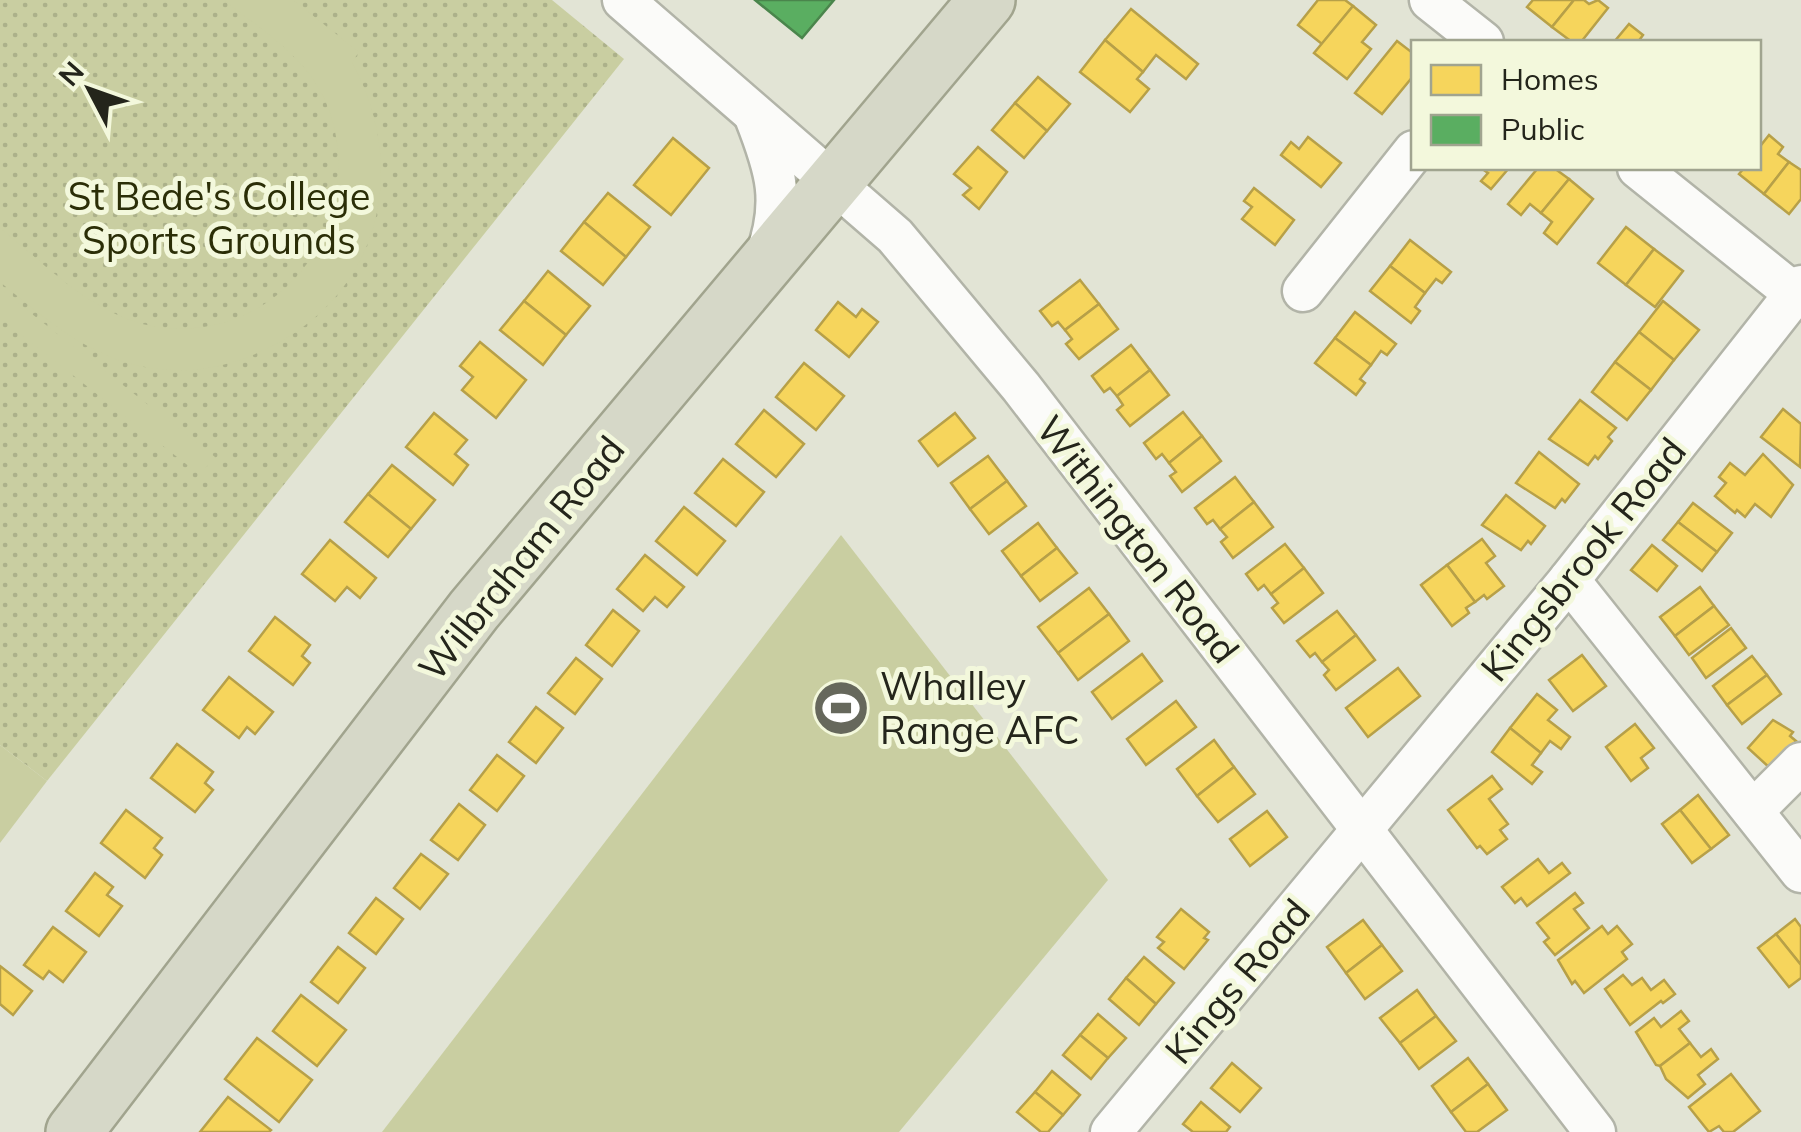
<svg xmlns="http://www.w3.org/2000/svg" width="1801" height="1132" viewBox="0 0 1801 1132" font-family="Mulish,sans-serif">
<defs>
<pattern id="park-dots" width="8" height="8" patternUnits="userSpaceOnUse" patternTransform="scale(2.5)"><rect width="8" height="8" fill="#c9cea1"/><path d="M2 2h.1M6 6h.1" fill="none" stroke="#acb18a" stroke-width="1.8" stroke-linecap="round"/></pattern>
</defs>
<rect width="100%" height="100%" fill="#e2e4d5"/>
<path fill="url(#park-dots)" d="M0 0H552L624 59 47 781 0 745Z"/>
<g fill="#c9cea1">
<path d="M224 0H293L359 52 352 62C408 165 383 287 276 344 237 365 196 375 151 368 90 359 46 319 0 282V228C45 264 93 315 152 326 281 349 375 217 325 100 305 56 260 29 224 0Z"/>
<path d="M0 289 215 457 200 475 0 318Z"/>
<path d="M841 535 1108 880 899 1132H382Z"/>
<path d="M0 745 47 781 0 843Z"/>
</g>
<g fill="#f6d55c" stroke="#b7a048" stroke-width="2.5">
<path d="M1318 0H1345L1353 6 1322 44 1298 25Z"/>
<path d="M1533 0H1574L1552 27 1527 7Z"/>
<path d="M1574 0H1584L1589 4 1598 0 1608 8 1581 42H1572L1552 27Z"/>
<path d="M1353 6 1376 25 1362 42 1371 49 1347 79 1314 53Z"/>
<path d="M1131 9 1198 64 1186 79 1156 55 1143 72 1105 40Z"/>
<path d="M1629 24 1643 35 1638 42H1614Z"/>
<path d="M1105 40 1143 72 1137 79 1149 89 1130 112 1080 72Z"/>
<path d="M1397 41 1414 54V75L1382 114 1355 93Z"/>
<path d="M1038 77 1070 104 1047 131 1015 103Z"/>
<path d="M1015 103 1047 131 1024 158 992 130Z"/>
<path d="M1769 135 1783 147 1778 154 1789 162 1764 194 1739 174 1744 168H1758V149Z"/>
<path d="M1308 137 1341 163 1321 187 1281 155 1291 142 1299 149Z"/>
<path d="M673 138 709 168 671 215 634 185Z"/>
<path d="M978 147 1007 172 979 209 963 195 971 188 954 174Z"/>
<path d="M1789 162 1801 170V199L1789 214 1764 194Z"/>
<path d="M1481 168H1509L1491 189 1481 181 1488 173Z"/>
<path d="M1538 168H1554L1569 179 1541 213 1530 204 1521 215 1508 204Z"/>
<path d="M1569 179 1593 199 1557 244 1544 233 1552 222 1541 213Z"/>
<path d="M1254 188 1294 220 1275 245 1242 219 1252 207 1244 201Z"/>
<path d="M608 193 650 227 626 257 584 222Z"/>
<path d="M584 222 626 257 603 285 561 251Z"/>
<path d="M1626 227 1654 249 1626 285 1598 263Z"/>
<path d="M1410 240 1451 272 1442 283 1436 279 1425 293 1390 266Z"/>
<path d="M1654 249 1683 271 1655 307 1626 285Z"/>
<path d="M1390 266 1425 293 1415 307 1420 311 1411 323 1370 291Z"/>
<path d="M548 271 590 306 566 335 524 301Z"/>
<path d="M1080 280 1099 304 1065 330 1058 322 1052 326 1040 311Z"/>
<path d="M524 301 566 335 543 365 500 330Z"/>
<path d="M1663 301 1699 330 1674 360 1639 332Z"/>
<path d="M838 302 856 317 862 309 878 322 849 357 816 330Z"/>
<path d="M1099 304 1118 329 1079 359 1066 344 1072 339 1065 330Z"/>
<path d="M1355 312 1396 344 1387 355 1381 351 1371 365 1335 338Z"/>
<path d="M1639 332 1674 360 1651 390 1615 362Z"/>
<path d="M1335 338 1371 365 1360 379 1365 383 1356 395 1315 363Z"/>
<path d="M480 342 526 380 496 418 462 390 473 377 460 366Z"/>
<path d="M1131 345 1150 370 1117 396 1110 388 1104 392 1092 376Z"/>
<path d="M1615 362 1651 390 1627 420 1592 392Z"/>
<path d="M804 363 844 396 816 430 776 397Z"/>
<path d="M1150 370 1169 395 1130 426 1117 410 1123 405 1117 396Z"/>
<path d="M1580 400 1616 428 1608 437 1612 441 1598 459 1595 456 1588 465 1549 439Z"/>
<path d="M1783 409 1801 424 1800 467 1761 437Z"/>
<path d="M764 410 804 444 776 477 736 444Z"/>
<path d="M1183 412 1202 436 1169 463 1162 454 1156 459 1144 443Z"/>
<path d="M434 413 467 440 455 454 468 465 453 485 406 447Z"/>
<path d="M955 413 975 438 938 466 919 441Z"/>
<path d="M1202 436 1221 461 1182 492 1170 476 1176 472 1169 463Z"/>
<path d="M1539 452 1579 484 1565 502 1562 499 1555 508 1516 483Z"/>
<path d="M1763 454 1793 485 1771 517 1755 504 1745 517 1737 510 1735 513 1715 496 1726 483 1719 477 1730 463 1745 475Z"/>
<path d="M988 456 1007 481 970 509 951 483Z"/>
<path d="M723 459 764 492 736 526 695 493Z"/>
<path d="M392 465 435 500 411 529 368 494Z"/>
<path d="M1235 477 1254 502 1220 529 1213 520 1207 524 1195 508Z"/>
<path d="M1007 481 1026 506 989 534 970 509Z"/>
<path d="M368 494 411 529 388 557 345 522Z"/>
<path d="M1506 495 1545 526 1531 544 1528 541 1521 550 1482 525Z"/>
<path d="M1254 502 1273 527 1233 558 1221 542 1227 537 1220 529Z"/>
<path d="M1693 503 1732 533 1717 552 1678 522Z"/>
<path d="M684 507 725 541 697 575 656 541Z"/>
<path d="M1678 522 1717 552 1702 571 1663 540Z"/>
<path d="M1038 523 1057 548 1021 576 1002 551Z"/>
<path d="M1482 539 1495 556 1486 563 1504 586 1487 599 1484 595 1475 602 1447 565Z"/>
<path d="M330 540 376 578 360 598 347 587 335 601 302 574Z"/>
<path d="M1285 544 1304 568 1271 594 1264 585 1258 590 1246 574Z"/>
<path d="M1652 545 1677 566 1657 591 1631 570Z"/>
<path d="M1057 548 1077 573 1040 601 1021 576Z"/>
<path d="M645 555 684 587 667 607 655 597 643 611 617 589Z"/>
<path d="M1447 565 1475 602 1466 608 1469 613 1452 626 1421 585Z"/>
<path d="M1304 568 1323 593 1284 623 1272 608 1278 603 1271 594Z"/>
<path d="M1700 587 1714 606 1675 636 1660 617Z"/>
<path d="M1089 588 1109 614 1058 653 1038 627Z"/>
<path d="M1714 606 1729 625 1689 655 1675 636Z"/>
<path d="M613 610 639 631 612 666 586 645Z"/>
<path d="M1337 611 1356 635 1322 662 1315 653 1310 657 1297 641Z"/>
<path d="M1109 614 1129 641 1078 680 1058 653Z"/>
<path d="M275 617 310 645 302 656 310 663 293 685 249 651Z"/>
<path d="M1731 628 1746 648 1706 678 1692 658Z"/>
<path d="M1356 635 1375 660 1336 690 1324 675 1329 670 1322 662Z"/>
<path d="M1142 654 1162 681 1112 719 1092 692Z"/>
<path d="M1582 655 1606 686 1573 711 1549 680Z"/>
<path d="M1752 656 1767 675 1727 705 1713 686Z"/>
<path d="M576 658 602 679 575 714 548 693Z"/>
<path d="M1398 668 1420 696 1368 737 1346 708Z"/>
<path d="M1767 675 1781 694 1742 724 1727 705Z"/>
<path d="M229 677 273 712 255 734 247 727 239 738 203 710Z"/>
<path d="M1537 694 1557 710 1548 720 1570 737 1561 749 1550 741 1541 753 1510 728Z"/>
<path d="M1176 701 1196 727 1146 765 1127 739Z"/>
<path d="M536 707 563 728 536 763 509 742Z"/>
<path d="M1773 720 1793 732 1790 736 1796 741 1771 769 1748 748Z"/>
<path d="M1635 724 1654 748 1641 758 1648 768 1631 781 1606 747Z"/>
<path d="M1510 728 1541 753 1532 765 1542 772 1532 784 1492 752Z"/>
<path d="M1214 740 1234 767 1197 796 1177 769Z"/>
<path d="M177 744 213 772 205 783 213 790 195 812 151 778Z"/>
<path d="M497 755 524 776 497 811 470 790Z"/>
<path d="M1234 767 1255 794 1218 822 1197 796Z"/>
<path d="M1492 776 1502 789 1489 799 1508 824 1500 830 1507 839 1487 854 1480 846 1477 848 1448 810Z"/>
<path d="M1698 795 1729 835 1711 849 1680 810Z"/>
<path d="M459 804 485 825 458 860 431 840Z"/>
<path d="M126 810 162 838 154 848 162 855 145 878 101 843Z"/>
<path d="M1680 810 1711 849 1692 863 1662 824Z"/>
<path d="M1267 811 1287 837 1250 866 1230 839Z"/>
<path d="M421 854 448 874 420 909 394 888Z"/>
<path d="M1538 859 1549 873 1562 863 1570 873 1527 906 1521 898 1515 903 1502 887Z"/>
<path d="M95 873 113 887 107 895 122 906 99 936 66 911Z"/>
<path d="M1575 893 1583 903 1574 909 1589 928 1555 955 1544 942 1549 938 1537 923Z"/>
<path d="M376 898 403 919 376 954 349 933Z"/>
<path d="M1181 909 1209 932 1204 938 1208 940 1184 969 1158 948 1164 942 1157 937Z"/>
<path d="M1795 919 1801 927V965L1776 934Z"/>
<path d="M1363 920 1382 945 1346 973 1327 947Z"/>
<path d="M1602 926 1608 934 1617 926 1632 944 1622 952 1627 959 1584 993 1575 981 1572 984 1558 960Z"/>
<path d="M53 927 86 952 63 982 49 971 43 979 24 965Z"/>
<path d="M1776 934 1801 965V978L1789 987 1758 948Z"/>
<path d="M1382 945 1402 971 1365 999 1346 973Z"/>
<path d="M338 947 365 968 338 1003 311 982Z"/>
<path d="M1144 957 1174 983 1156 1004 1126 978Z"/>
<path d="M0 966 32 991 13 1015 0 1004Z"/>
<path d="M1623 975 1632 985 1642 978 1651 990 1664 980 1675 994 1663 1003 1661 1001 1630 1025 1605 989Z"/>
<path d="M1126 978 1156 1004 1139 1025 1109 999Z"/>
<path d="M1417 990 1436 1016 1400 1043 1380 1018Z"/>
<path d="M301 995 346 1030 317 1066 273 1031Z"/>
<path d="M1681 1011 1689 1021 1679 1029 1690 1043 1660 1066 1656 1065 1636 1032 1654 1018 1661 1027Z"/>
<path d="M1098 1014 1126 1038 1108 1058 1080 1035Z"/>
<path d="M1436 1016 1456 1041 1419 1069 1400 1043Z"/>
<path d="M1080 1035 1108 1058 1091 1079 1063 1055Z"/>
<path d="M257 1038 312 1080 279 1122 225 1079Z"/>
<path d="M1690 1043 1701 1057 1711 1049 1718 1059 1698 1075 1705 1084 1688 1098 1666 1079 1660 1066Z"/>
<path d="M1468 1058 1488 1084 1451 1112 1432 1086Z"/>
<path d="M1232 1063 1261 1088 1240 1112 1211 1088Z"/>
<path d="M1052 1071 1080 1095 1063 1115 1035 1092Z"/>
<path d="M1731 1074 1760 1111 1733 1132H1724L1719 1126 1709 1132 1689 1107Z"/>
<path d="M1488 1084 1507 1110 1477 1132H1466L1451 1112Z"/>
<path d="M1035 1092 1063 1115 1048 1132H1041L1017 1112Z"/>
<path d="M228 1097 271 1130 269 1132H200Z"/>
<path d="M1201 1102 1230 1127 1226 1132H1193L1183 1124Z"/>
</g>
<path fill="#5aae61" stroke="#4a854c" stroke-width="2.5" d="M755 0H834L802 38Z"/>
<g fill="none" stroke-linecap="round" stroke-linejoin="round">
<g stroke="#b2b4a8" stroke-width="45">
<g id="minor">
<path d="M623 0 895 236 1021 387 1595 1132"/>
<path d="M1430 0 1483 42"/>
<path d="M755 117C776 170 786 203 765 258"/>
<path d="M1638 168 1795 294"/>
<path d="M1303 291 1414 151"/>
<path d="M1569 580 1801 872"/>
<path d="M1753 811 1801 763"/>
<path d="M1111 1132 1569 580 1801 286"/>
</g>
</g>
<g stroke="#a1a48e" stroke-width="60">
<path id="highway" d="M74 1132 474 610 987 0"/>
</g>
<use href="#minor" stroke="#fbfbf9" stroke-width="40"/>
<use href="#highway" stroke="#d6d8c8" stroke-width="55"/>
</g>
<defs>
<g id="stadium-disc" transform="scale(2.875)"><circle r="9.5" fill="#66685c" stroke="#f3f8dc"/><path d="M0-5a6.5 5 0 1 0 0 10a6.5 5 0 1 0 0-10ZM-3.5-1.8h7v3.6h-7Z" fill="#fff"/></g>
</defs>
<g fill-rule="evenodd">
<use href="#stadium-disc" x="841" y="708"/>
</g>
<g text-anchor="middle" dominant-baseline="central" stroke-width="10" stroke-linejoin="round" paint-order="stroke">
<g font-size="38" fill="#2b2e07" stroke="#f3f8dc">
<text x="219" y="196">St Bede's College<tspan x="219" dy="44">Sports Grounds</tspan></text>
</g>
<g font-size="38" fill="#24251b" stroke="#f3f8dc">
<text transform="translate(1138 539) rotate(52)">Withington Road</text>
<text transform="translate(521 558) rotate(-51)">Wilbraham Road</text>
<text transform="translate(1583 559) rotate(-51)">Kingsbrook Road</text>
<text transform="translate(1237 981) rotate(-50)">Kings Road</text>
</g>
<g font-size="38" fill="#24251b" stroke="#f3f8dc" text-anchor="start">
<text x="880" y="686">Whalley<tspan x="880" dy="44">Range AFC</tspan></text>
</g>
</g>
<rect x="1411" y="40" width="350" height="130" fill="#f3f8dc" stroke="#a0a48f" stroke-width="2.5"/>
<rect x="1431" y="65" width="50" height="30" fill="#f6d55c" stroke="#a0a48f" stroke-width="2.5"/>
<text x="1501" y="90" font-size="30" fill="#24251b">Homes</text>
<rect x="1431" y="115" width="50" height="30" fill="#5aae61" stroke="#a0a48f" stroke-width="2.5"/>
<text x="1501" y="140" font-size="30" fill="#24251b">Public</text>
<g transform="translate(90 90) rotate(311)" stroke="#f3f8dc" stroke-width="8" paint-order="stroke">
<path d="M0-8L18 38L0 25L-18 38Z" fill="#24251b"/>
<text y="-15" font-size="28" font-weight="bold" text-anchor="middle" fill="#24251b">N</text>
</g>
</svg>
